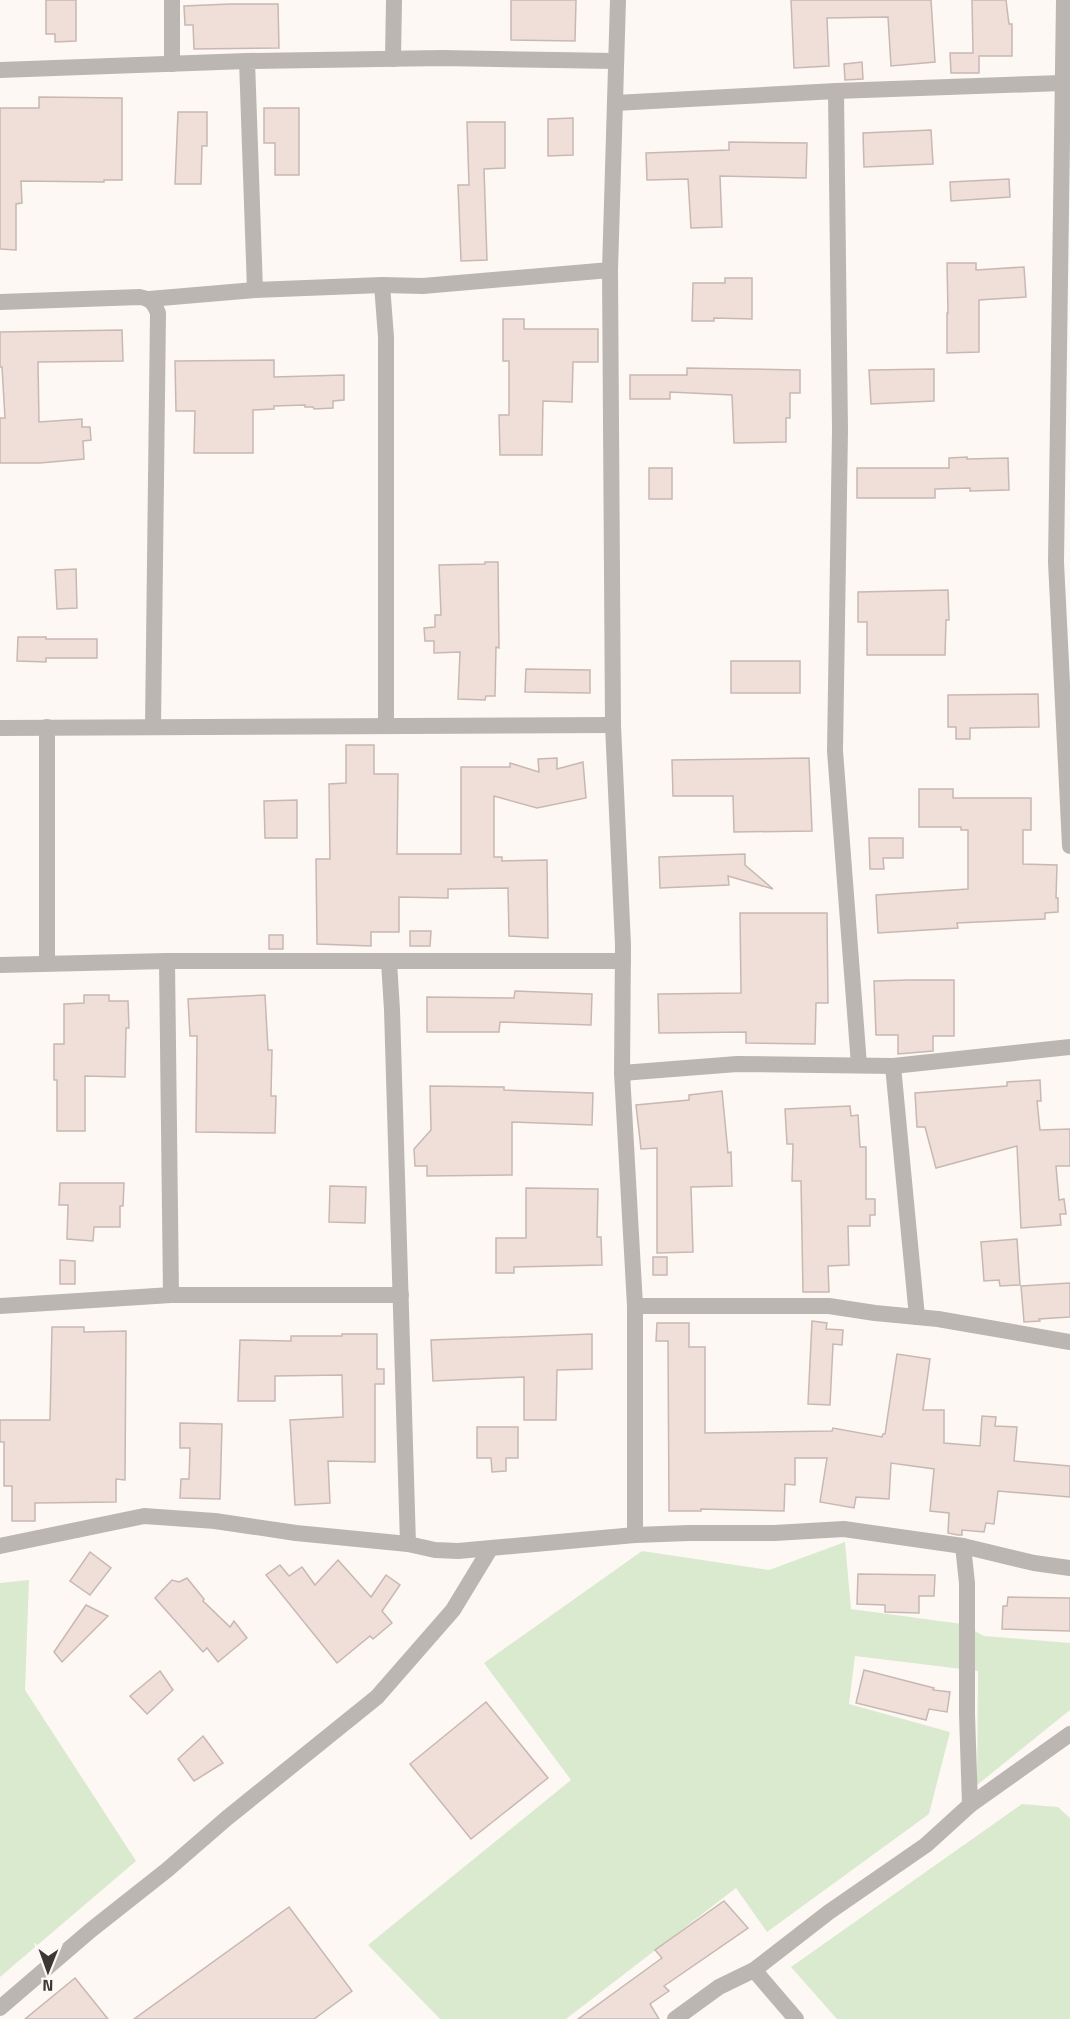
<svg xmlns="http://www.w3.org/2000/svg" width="1070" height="2019" viewBox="0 0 1070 2019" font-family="'Titillium Web',sans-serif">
<rect width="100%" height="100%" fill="#fef8f4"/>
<g fill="#daeacf">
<path d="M845 1542 851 1609 962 1624 984 1636 1070 1643V1710L977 1785 978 1671 855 1656 849 1704 950 1732 929 1814 767 1932 736 1888 566 2019H440L368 1945 571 1780 484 1663 642 1551 769 1570Z"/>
<path d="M29 1580 25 1690 136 1861 0 1977V1583Z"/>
<path d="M1022 1804 1058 1807 1070 1818V2019H837L791 1967Z"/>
</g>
<g fill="#efdfd8" stroke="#c8b8b2" stroke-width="1.5">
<path d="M46 0H76V41L55 42V34H46Z"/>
<path d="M511 0H576L575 41 511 40Z"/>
<path d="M791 0H931L935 62 891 66 888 17 827 18 829 66 794 68Z"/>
<path d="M972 0H1006L1009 24H1012V56H979V73H951L950 53H973Z"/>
<path d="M230 4H278L279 48 194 49 193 25H185L184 6Z"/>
<path d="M862 62 863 79 845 80 844 64Z"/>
<path d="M39 97 122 98V180H104V182L21 181 22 203 16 204V250L0 249V108H39Z"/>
<path d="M264 108H299V175H275V143H264Z"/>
<path d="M178 112H207V146H202L201 184H175Z"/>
<path d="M573 118V155L548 156V119Z"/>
<path d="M467 122H505V168L484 169 487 260 461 261 458 185H469Z"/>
<path d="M931 130 933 164 864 167 863 133Z"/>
<path d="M729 142 807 143 806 178 720 176 722 227 691 228 688 179 647 180 646 153 729 150Z"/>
<path d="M1009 179 1010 197 951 201 950 182Z"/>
<path d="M947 263H976V270L1024 267 1026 297 979 300V352L947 353V313H948Z"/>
<path d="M725 278H752V319L714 318V321H692L693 283H725Z"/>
<path d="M503 319H524V329H598V362H573L572 402 543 401 542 455H500L499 415H509V361H503Z"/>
<path d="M122 330 123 361 38 362 39 422 82 419V427H90L91 440 83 441 84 459 40 463H0V418H5L2 367H0V332Z"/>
<path d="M274 360V377L344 375V400L333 401V408L314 409 313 407H305V405L274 406V409L253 410V453H194L195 411H176L175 361Z"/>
<path d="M687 368 800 370V393H790V418H786V442L734 443 732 395 670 392V399H630V375H687Z"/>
<path d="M934 369V401L871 404 869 370Z"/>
<path d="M967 457V459L1008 458 1009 490 970 491V488L935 489V498H857V468H949V458Z"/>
<rect x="649" y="468" width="23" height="31"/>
<path d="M485 562H498L499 648 496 647 495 696H486L485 700 458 699 460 652 434 653V641H425L424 628 435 627V615H441L439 565 485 564Z"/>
<path d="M76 569 77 608 57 609 55 570Z"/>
<path d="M948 590 949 620H946L945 655H867V622H858V592Z"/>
<path d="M18 637H46V639H97V658H46V662L17 661Z"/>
<rect x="731" y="661" width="69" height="32"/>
<path d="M526 669 590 670V693L525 692Z"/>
<path d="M1038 694 1039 727 970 728V739H956V727H948V695Z"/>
<path d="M346 745H374V774H398L397 854H461V767H510V763L539 772 538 759 557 758V769L583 762 586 798 537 808 494 796V857H502V861L547 860 548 938 509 936 508 888 448 889V898L399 897V932H371V946L317 944 316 859H330L329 784 346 783Z"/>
<path d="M809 758 812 831 734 832 733 796H673L672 760Z"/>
<path d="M919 789H953V798H1031V830H1023V864L1057 865 1056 898H1058V912L1045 913V919L957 923 958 928 878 933 876 895 968 889V830H961V827H919Z"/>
<path d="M297 800V838H265L264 801Z"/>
<path d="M869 838H903V858H883L884 869H870Z"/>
<path d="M745 854V865L773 889 728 876 729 885 660 888 659 857Z"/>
<path d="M740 913H827L828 1003H816L815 1044 746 1043V1032L659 1033 658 994 741 993Z"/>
<path d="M410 931H431L430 946H410Z"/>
<rect x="269" y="935" width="14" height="14"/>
<path d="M909 980H954V1036H933V1051L898 1054V1035H876L874 981Z"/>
<path d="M515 991 592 994 591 1025 500 1022 499 1032H427V997L514 998Z"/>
<path d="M84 995H109V1001H128L129 1028H126L125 1077 85 1076V1131H57V1080H54V1044H64V1004L84 1003Z"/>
<path d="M265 995 268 1050H272L271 1096H276L275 1133 196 1132 197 1036H190L188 999Z"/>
<path d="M1040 1080 1041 1101H1037L1040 1130 1070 1129V1166H1056L1059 1200 1064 1199 1066 1214H1060L1061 1225 1021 1228 1017 1146 936 1168 925 1127H917L915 1093 1007 1086V1082Z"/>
<path d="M430 1086 504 1087V1090L593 1093 592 1125 512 1122V1175L427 1176V1166H415L414 1149 431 1130Z"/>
<path d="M722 1091 728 1153 731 1152 732 1186 691 1187 693 1252 657 1253V1148L641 1149 636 1105 689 1100V1095Z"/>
<path d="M850 1106 851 1116 858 1115 860 1147H866V1199H875V1215H870V1226H848L849 1265 828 1266 829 1292H803L801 1181H792L793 1144H787L785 1109Z"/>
<path d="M60 1183H124L123 1206H120V1227H94L93 1241 67 1239 68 1205H59Z"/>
<path d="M330 1186 366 1187 365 1223 329 1222Z"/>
<path d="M526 1188 598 1189 597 1237H601L602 1265 514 1267V1273H496V1238H526Z"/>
<path d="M1017 1239 1020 1285 1000 1286 999 1280 984 1281 981 1242Z"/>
<rect x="653" y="1257" width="14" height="18"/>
<path d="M60 1260 75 1261V1284H60Z"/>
<path d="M1070 1283V1317L1039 1319 1040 1321 1024 1322 1021 1286Z"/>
<path d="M812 1321 827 1323 826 1329 843 1330 842 1345 833 1344 830 1405 808 1404Z"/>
<path d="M657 1323H689V1347H705V1433L832 1431 833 1428 882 1437 883 1434H885L897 1354 930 1359 923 1410H944V1443L980 1446 982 1416 996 1417 995 1426 1017 1427 1014 1461 1070 1466V1497L998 1491 994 1524 986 1523 984 1532 962 1530V1535H958L948 1533 949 1513 930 1511 934 1469 891 1463 889 1499 856 1497 854 1508 820 1502 827 1458H795V1485L785 1484 784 1511 701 1509V1511H669L668 1341H656Z"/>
<path d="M52 1327H84V1332L126 1331 125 1480 116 1479V1502L35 1503V1521H12V1486H4V1442H0V1420H50Z"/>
<path d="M342 1334H377V1369H384V1384H375V1462L328 1461 330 1503 295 1505 290 1420 343 1417 342 1375 275 1376V1401H238L240 1340 291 1341V1336H342Z"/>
<path d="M592 1334V1369L557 1370 556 1420H524V1377L433 1381 431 1340Z"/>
<path d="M180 1423 222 1424 220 1499 180 1498 181 1479H189L190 1448H180Z"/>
<path d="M477 1427H518V1458H506V1471L492 1472 491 1458H477Z"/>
<path d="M90 1552 111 1568 90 1595 70 1581Z"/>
<path d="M338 1560 371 1597 386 1575 400 1585 382 1611 392 1623 373 1639 370 1636 337 1663 266 1575 280 1565 289 1576 302 1567 315 1585Z"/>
<path d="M858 1574 935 1575 934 1596H919V1613L885 1612V1605L857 1604Z"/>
<path d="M187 1578 204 1599 203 1601 230 1627 234 1621 247 1638 218 1662 207 1648 203 1652 155 1598 172 1580 179 1582Z"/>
<path d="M1008 1597 1070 1598V1631L1002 1629 1003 1606H1007Z"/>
<path d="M86 1605 108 1616 62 1662 54 1652Z"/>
<path d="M864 1670 934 1688 933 1690 950 1692 947 1712 929 1709 926 1720 856 1703Z"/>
<path d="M160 1671 173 1690 147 1714 130 1696Z"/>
<path d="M486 1702 548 1778 471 1839 410 1764Z"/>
<path d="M203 1736 223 1763 194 1781 178 1759Z"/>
<path d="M724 1901 748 1928 664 1986 669 1991 650 2004 659 2019H578L662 1958 655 1950Z"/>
<path d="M289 1907 352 1991 314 2019H134Z"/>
<path d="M75 1978 108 2019H25Z"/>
</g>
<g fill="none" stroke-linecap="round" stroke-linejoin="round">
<g stroke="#bcb6b2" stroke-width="16">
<path d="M172 0V64"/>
<path d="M618 0 610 270 613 725 623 945 622 1073 635 1306V1535"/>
<path d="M1064 0 1056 562 1070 846"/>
<path d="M393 59 394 0"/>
<path d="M0 70 247 61"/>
<path d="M836 91 840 430 835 751 859 1065"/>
<path d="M615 103 836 91 1062 83"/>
<path d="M255 290 247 61 442 58 616 61"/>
<path d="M149 299 255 290 382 285"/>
<path d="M0 302 140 297C151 299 154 303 158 313L153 727"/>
<path d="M386 726V337L382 285 423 286 610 270"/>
<path d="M47 727V963"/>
<path d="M0 728 613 725"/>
<path d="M389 962 392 1010 408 1544"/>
<path d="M0 965 167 961"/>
<path d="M893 1066 917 1317"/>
<path d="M622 1073 737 1064 893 1066 1070 1047"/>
<path d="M171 1295 167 961H623"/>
<path d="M0 1306 171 1295H401"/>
<path d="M635 1306H829L875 1313 938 1319 1070 1342"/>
<path d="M0 1546 144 1516 215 1521 296 1533 408 1544 435 1550 458 1551 635 1535 689 1533H774L844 1529 963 1546 1034 1563 1070 1568"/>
<path d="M963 1546 967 1583V1714L970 1805"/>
<path d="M754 1970 796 2019"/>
<path d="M0 2008 91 1930 167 1870 227 1818 377 1697 453 1610 490 1549"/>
<path d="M675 2019 719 1987 754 1970 829 1912 926 1845 970 1805 1070 1734"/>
</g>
</g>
<g transform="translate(48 1971) rotate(181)" stroke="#fef8f4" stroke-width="4.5" paint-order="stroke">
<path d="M0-4.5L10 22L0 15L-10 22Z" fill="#3d3734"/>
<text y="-9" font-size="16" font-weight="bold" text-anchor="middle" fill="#3d3734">N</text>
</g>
</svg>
